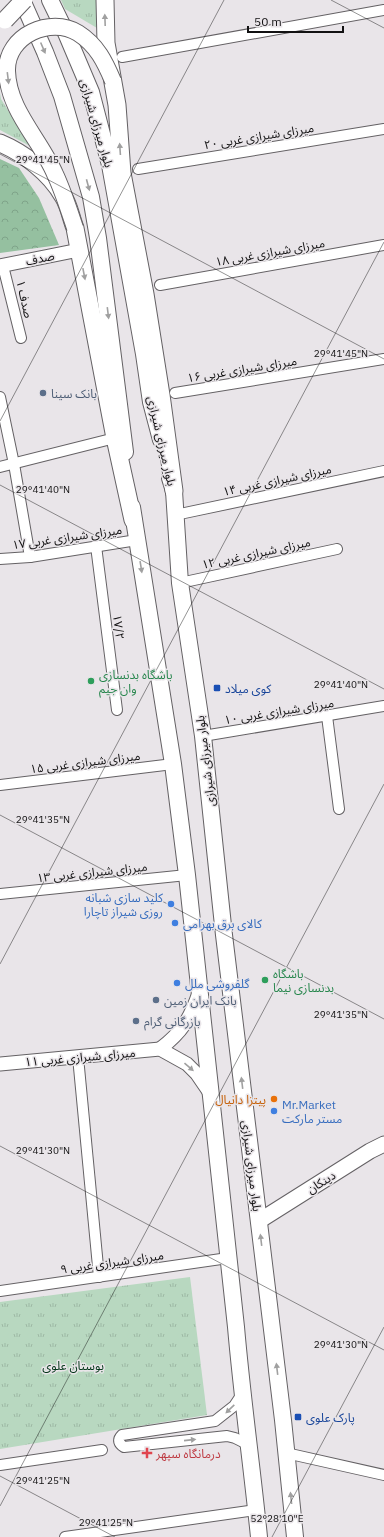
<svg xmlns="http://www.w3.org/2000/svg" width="384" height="1537" viewBox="0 0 384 1537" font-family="'IBM Plex Sans','Noto Sans Arabic',sans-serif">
<defs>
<pattern id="grass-tufts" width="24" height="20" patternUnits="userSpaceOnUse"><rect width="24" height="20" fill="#b8d8c0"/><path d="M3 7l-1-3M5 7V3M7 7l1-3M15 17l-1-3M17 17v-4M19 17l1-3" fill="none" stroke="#9db8a4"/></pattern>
<pattern id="forest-crowns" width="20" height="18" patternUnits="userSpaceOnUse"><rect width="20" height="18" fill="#95c0a0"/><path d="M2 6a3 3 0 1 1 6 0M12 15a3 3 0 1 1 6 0" fill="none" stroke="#7fa489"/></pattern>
</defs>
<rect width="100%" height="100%" fill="#e9e5e9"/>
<g fill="url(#grass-tufts)">
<path d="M61 0H96L97 28 65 9Z"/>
<path d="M0 93 1 99 30 146 0 130Z"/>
<path d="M190 1277 207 1415 0 1449V1302Z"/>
</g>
<path fill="url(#forest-crowns)" d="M0 159 19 168 39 198 59 245 0 253Z"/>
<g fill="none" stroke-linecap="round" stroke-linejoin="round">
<g stroke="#646164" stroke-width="12">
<g id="minor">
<path d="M122 57 384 10"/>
<path d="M138 169 384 129"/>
<path d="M3 266 21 338"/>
<path d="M160 285 384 245"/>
<path d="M175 393 384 359"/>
<path d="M0 397 14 464 30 557"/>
<path d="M0 467 115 438"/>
<path d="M175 515 384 471"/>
<path d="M96 546 117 710"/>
<path d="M0 559 30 557 137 540"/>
<path d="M180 583 337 549"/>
<path d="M327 716 339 809"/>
<path d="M203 736 384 706"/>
<path d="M0 785 173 764"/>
<path d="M0 894 187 875"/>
<path d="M78 1057 99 1277"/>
<path d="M0 1291 228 1258"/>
<path d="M242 1394 234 1406 215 1421 122 1435C117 1440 119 1444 124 1447L227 1436 235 1438 249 1445"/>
<path d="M286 1453 384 1475"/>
<path d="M0 1465 102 1450"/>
<path d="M65 1537 256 1510"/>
</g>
</g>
<g stroke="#646164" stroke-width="15">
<g id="tertiary">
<path d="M0 266 79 250"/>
<path d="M160 1049C182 1032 190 1019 199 993"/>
<path d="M0 1064 160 1049 187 1064 197 1074 210 1093"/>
</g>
</g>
<g stroke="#646164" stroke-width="17">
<path id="secondary" d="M259 1221 370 1151 384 1144"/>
</g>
<g stroke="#646164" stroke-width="18">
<g id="primary">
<path d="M22 0 45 52 62 96 91 197 98 238 125 452"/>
<path d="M50 0 66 33 91 92 110 165 144 354 151 402 161 440"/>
<path d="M170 478 174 491 180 583 203 736 224 935 283 1420 295 1537"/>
<path d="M132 507 173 764 187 875 236 1327C242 1397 252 1467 259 1537"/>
</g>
</g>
<g stroke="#646164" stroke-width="19">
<g id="trunk">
<path d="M105 0 106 43 117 105 122 173 145 294 161 395 174 491"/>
<path d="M0 143C24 153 50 173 63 196 69 205 71 218 75 228L115 438 133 520"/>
</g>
</g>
<use href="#minor" stroke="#fff" stroke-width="10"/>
<use href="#tertiary" stroke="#fff" stroke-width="13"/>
<use href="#secondary" stroke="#fff" stroke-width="15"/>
<use href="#primary" stroke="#fff" stroke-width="16"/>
<use href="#trunk" stroke="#fff" stroke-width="17"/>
<g stroke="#646164" stroke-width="18" stroke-linecap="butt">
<path id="primary-bridge" d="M75 228C69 210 63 191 55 174 40 139 8 110 7 71 6 35 51 16 78 33 97 45 105 62 113 81"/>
</g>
<g stroke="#646164" stroke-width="19" stroke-linecap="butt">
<path id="trunk-bridge" d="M5 20 24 0"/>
</g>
<use href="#primary-bridge" stroke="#fff" stroke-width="16"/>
<use href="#trunk-bridge" stroke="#fff" stroke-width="17"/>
</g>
<defs><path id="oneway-solid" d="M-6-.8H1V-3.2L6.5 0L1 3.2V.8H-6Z"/></defs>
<g fill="#a0a0a0">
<use href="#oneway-solid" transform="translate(105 20) rotate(-92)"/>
<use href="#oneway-solid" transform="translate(43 48) rotate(67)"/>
<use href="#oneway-solid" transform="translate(8 78) rotate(83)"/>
<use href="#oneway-solid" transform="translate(120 149) rotate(-94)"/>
<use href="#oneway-solid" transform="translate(88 185) rotate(75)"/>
<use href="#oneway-solid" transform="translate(84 274) rotate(79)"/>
<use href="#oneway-solid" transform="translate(108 313) rotate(83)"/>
<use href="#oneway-solid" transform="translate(141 567) rotate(81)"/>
<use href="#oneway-solid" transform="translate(189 1067) rotate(41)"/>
<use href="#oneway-solid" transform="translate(242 1083) rotate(-97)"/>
<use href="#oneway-solid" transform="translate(261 1240) rotate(-97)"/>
<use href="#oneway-solid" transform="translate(277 1369) rotate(-97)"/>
<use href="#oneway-solid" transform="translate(230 1409) rotate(136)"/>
<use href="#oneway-solid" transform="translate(190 1440) rotate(-6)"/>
<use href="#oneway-solid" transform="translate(291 1498) rotate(-96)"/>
</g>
<path fill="none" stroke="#121112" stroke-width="1" stroke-opacity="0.45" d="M331 0 384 28M0 154 384 359M0 421 224 0M0 485 384 689M0 815 384 1019M0 964 384 242M0 1146 384 1350M0 1476 115 1537M0 1506 384 784M272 1537 384 1327"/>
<g fill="#5c6f8a" stroke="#e9e5e9" stroke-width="1.5">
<circle cx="43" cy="393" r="4"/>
<circle cx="156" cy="1000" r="4"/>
<circle cx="136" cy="1021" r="4"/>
</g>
<g fill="#2e9e5b" stroke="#e9e5e9" stroke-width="1.5">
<circle cx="91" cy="681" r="4"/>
<circle cx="265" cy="980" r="4"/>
</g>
<g fill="#1a4fb4" stroke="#e9e5e9" stroke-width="1.5">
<rect x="213" y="684" width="8" height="8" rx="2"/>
<rect x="294" y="1413" width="8" height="8" rx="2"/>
</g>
<g fill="#3f7fe0" stroke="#e9e5e9" stroke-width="1.5">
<circle cx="171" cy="904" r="4"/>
<circle cx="175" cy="923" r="4"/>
<circle cx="177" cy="983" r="4"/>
<circle cx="274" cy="1111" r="4"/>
</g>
<circle fill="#e8710a" stroke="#e9e5e9" stroke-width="1.5" cx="274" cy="1099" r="4"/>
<path fill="#e0444e" stroke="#e9e5e9" stroke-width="1.5" d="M145 1447h4v4h4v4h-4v4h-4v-4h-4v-4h4z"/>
<g text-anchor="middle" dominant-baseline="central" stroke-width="3" stroke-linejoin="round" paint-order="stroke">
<g font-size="12" fill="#121112" stroke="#e9e5e9">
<text transform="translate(97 123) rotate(74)">بلوار میرزای شیرازی</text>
<text transform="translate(259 136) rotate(-9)">۲۰ میرزای شیرازی غربی</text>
<text transform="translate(270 252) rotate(-10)">۱۸ میرزای شیرازی غربی</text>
<text transform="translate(40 258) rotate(-12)">صدف</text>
<text transform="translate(25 299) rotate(77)">۱ صدف</text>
<text transform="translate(242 369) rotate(-9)">۱۶ میرزای شیرازی غربی</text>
<text transform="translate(162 441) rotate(77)">بلوار میرزای شیرازی</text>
<text transform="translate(277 480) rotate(-12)">۱۴ میرزای شیرازی غربی</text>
<text transform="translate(67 537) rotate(-8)">۱۷ میرزای شیرازی غربی</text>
<text transform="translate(256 553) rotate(-12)">۱۲ میرزای شیرازی غربی</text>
<text transform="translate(119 627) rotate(83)">۱۷/۲</text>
<text transform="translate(279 711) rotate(-9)">۱۰ میرزای شیرازی غربی</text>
<text transform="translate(205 761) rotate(-97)">بلوار میرزای شیرازی</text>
<text transform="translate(85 762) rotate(-7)">۱۵ میرزای شیرازی غربی</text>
<text transform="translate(92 872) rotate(-6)">۱۳ میرزای شیرازی غربی</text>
<text transform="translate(80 1057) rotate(-5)">میرزای شیرازی غربی ۱۱</text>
<text transform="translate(252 1166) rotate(83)">بلوار میرزای شیرازی</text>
<text transform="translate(321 1182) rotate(-32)">دینکان</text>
<text transform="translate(112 1262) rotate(-8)">میرزای شیرازی غربی ۹</text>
</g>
<g font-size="12" fill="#4e5e75" stroke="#e9e5e9" text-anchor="start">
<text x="51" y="393">بانک سینا</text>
<text x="164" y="1000">بانک ایران زمین</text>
<text x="144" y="1021">بازرگانی گرام</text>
</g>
<g font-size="12" fill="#27864d" stroke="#e9e5e9" text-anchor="start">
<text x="99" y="674">باشگاه بدنسازی<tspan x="99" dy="14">وان جیم</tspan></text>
<text x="273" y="973">باشگاه<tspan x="273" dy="14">بدنسازی نیما</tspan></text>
</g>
<g font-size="12" fill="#164399" stroke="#e9e5e9" text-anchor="start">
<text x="225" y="688">کوی میلاد</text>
<text x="306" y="1417">پارک علوی</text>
</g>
<g font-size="12" fill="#366cbe" stroke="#e9e5e9" text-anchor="start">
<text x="163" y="897" text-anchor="end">کلید سازی شبانه<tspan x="163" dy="14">روزی شیراز تاچارا</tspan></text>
<text x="183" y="923">کالای برق بهرامی</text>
<text x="185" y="983">گلفروشی ملل</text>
<text x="282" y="1104">Mr.Market<tspan x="282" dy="14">مستر مارکت</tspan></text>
</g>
<g font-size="12" fill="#c56008" stroke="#e9e5e9" text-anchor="end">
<text x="266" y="1099">پیتزا دانیال</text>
</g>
<g font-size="12" fill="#003517" stroke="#e9e5e9">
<text x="73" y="1365">بوستان علوی</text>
</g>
<g font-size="12" fill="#be3a42" stroke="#e9e5e9" text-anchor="start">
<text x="156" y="1453">درمانگاه سپهر</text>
</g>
</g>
<g font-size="10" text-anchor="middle" fill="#121112" stroke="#e9e5e9" stroke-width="3" stroke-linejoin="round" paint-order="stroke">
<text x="43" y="163">29°41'45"N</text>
<text x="341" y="357">29°41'45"N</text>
<text x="43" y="493">29°41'40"N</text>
<text x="341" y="688">29°41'40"N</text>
<text x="43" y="823">29°41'35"N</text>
<text x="341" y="1018">29°41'35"N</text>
<text x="43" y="1154">29°41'30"N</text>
<text x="341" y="1348">29°41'30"N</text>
<text x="43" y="1484">29°41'25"N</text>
<text x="277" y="1522">52°28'10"E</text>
<text x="106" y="1526">29°41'25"N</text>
</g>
<path d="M248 26v6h95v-6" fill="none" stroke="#121112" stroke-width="2"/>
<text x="254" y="26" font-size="12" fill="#121112" stroke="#e9e5e9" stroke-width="3" paint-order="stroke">50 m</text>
</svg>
